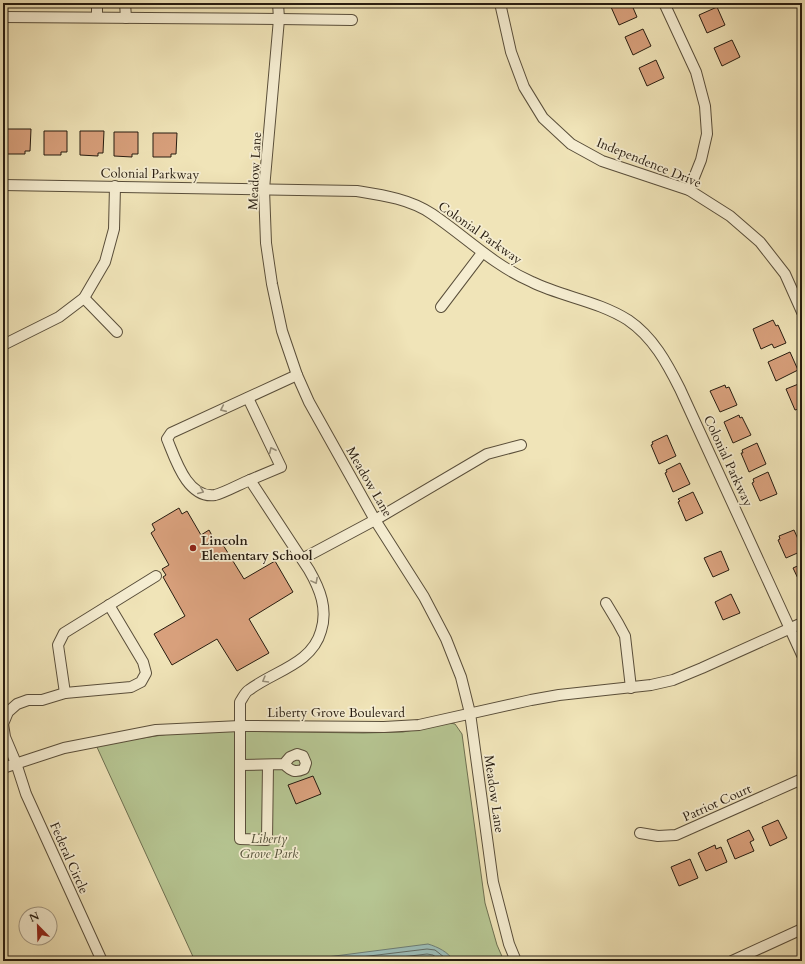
<svg xmlns="http://www.w3.org/2000/svg" width="805" height="964" viewBox="0 0 805 964" font-family="Cardo,serif">
<rect width="100%" height="100%" fill="#f0e4b8"/>
<filter id="stains"><feTurbulence type="fractalNoise" baseFrequency=".005" numOctaves="4"/><feColorMatrix values="0 0 0 0 .2 0 0 0 0 .09 0 0 0 0 .02 0 0 0 .5 -.17"/></filter>
<radialGradient id="worn" r=".72"><stop offset=".6" stop-color="#630" stop-opacity="0"/><stop offset="1" stop-color="#630" stop-opacity=".3"/></radialGradient>
<path fill="#b6c592" stroke="#6e7051" d="M450 723 455 724 462 734 485 903 497 945 504 961H195L96 745 176 733 221 731 363 733 403 732Z"/>
<path fill="#9dbdb7" stroke="#6e7d74" d="M428 944C438 947 448 952 454 961H296Z"/>
<g fill="none" stroke-linecap="round" stroke-linejoin="round">
<g stroke="#626c64" stroke-width="1">
<path d="M328 961 427 949 435 950 449 961"/>
<path d="M368 961 427 954 433 955 441 961"/>
</g>
</g>
<g fill="#d8a07c" stroke="#271c10">
<path d="M621 3H631L637 17 619 25 611 7Z"/>
<path d="M717 7 725 25 707 33 699 15Z"/>
<path d="M643 29 651 46 633 55 625 37Z"/>
<path d="M732 40 740 57 722 66 714 48Z"/>
<path d="M656 60 664 78 647 86 639 68Z"/>
<path d="M7 129H31L30 151H25V154H7Z"/>
<path d="M44 131H67V152H61V155H44Z"/>
<path d="M80 131H104L103 153H98V156L80 155Z"/>
<path d="M114 132H138V154H132V157L114 156Z"/>
<path d="M153 133H177L176 154H171V157H153Z"/>
<path d="M773 320 776 326 778 325 786 343 774 348 772 344 761 349 753 329Z"/>
<path d="M790 352 798 370 776 381 768 362Z"/>
<path d="M801 383 802 408 795 410 786 389Z"/>
<path d="M725 385 726 388 729 387 737 405 720 412 710 391Z"/>
<path d="M739 415 740 418 742 417 751 435 733 443 724 422Z"/>
<path d="M667 435 676 456 659 464 651 445 653 444 652 442Z"/>
<path d="M757 443 766 464 749 472 741 453H743L742 450Z"/>
<path d="M680 463 690 484 673 492 665 473 667 472 666 470Z"/>
<path d="M768 472 777 494 760 501 752 483 754 482 753 479Z"/>
<path d="M693 492 703 513 686 521 678 502 680 501 678 499Z"/>
<path d="M179 508 182 514 187 511 201 535 209 530 216 543 220 540 244 579 275 561 293 592 249 619 269 653 237 671 217 639 172 665 154 634 185 616 163 577 166 575 162 569 169 565 151 533 155 530 152 524Z"/>
<path d="M794 530 802 548V551L786 558 778 540 780 539 779 536Z"/>
<path d="M721 551 729 570 713 577 704 558Z"/>
<path d="M802 564V587L793 568Z"/>
<path d="M731 594 740 613 723 620 715 602Z"/>
<path d="M313 776 321 794 296 804 288 785Z"/>
<path d="M778 820 787 838 770 846 762 827Z"/>
<path d="M749 830 754 840 750 842 754 851 735 859 727 840Z"/>
<path d="M715 845 716 849 721 847 727 862 706 871 698 853Z"/>
<path d="M690 859 698 878 679 886 671 867Z"/>
</g>
<g fill="none" stroke-linecap="round" stroke-linejoin="round">
<g stroke="#594e3a" stroke-width="12">
<g id="minor">
<path d="M125 3 126 18"/>
<path d="M278 3 279 19 264 189 266 243 272 284 282 331 297 375 309 402 375 520 424 597 446 639 461 677 470 713 493 882 509 944 516 961"/>
<path d="M500 3 511 52 524 87 543 118 571 144 602 161 689 190 730 216 760 242 785 274 802 312"/>
<path d="M664 3 696 72 705 106 707 134 701 160 689 190"/>
<path d="M3 17 279 19 352 20"/>
<path d="M97 17V3"/>
<path d="M3 185 357 191C382 195 410 199 432 214 466 237 493 265 532 282 563 297 598 301 628 320 653 337 667 363 680 389L802 655"/>
<path d="M84 298 117 332"/>
<path d="M441 307 482 253"/>
<path d="M3 345 59 317 84 298 105 262 114 229 115 186"/>
<path d="M248 398 281 467 250 480"/>
<path d="M302 559 375 520 487 454 521 445"/>
<path d="M606 603 618 623 625 636 631 688"/>
<path d="M65 693 58 645 64 633 156 576"/>
<path d="M240 765 284 764C291 771 295 773 304 769L306 763 303 756 297 754 290 757 284 764"/>
<path d="M268 765 267 840 240 839V702C243 698 245 692 249 690 274 671 312 664 321 631 328 609 320 589 309 570L250 480C240 484 224 493 215 495 187 499 175 458 167 439L171 433 297 375"/>
<path d="M3 768 64 748 156 730 240 726 384 727 419 725 531 700 559 695 651 685 673 680 702 668 802 623"/>
<path d="M640 833 658 836 676 835 802 779"/>
<path d="M102 961 26 794 16 763 5 737 3 724 8 712 17 704 28 700H42L65 693 131 687 141 682 146 673 143 662 109 605"/>
<path d="M732 961 802 929"/>
</g>
</g>
<use href="#minor" stroke="#f5edd1" stroke-width="10"/>
</g>
<defs><path id="oneway-chevron" d="M-2-3.5L2.5 0L-2 3.5" fill="none" stroke-width="1.6" stroke-linecap="round" stroke-linejoin="round"/></defs>
<g stroke="#988f7a">
<use href="#oneway-chevron" transform="translate(223 409) rotate(156)"/>
<use href="#oneway-chevron" transform="translate(272 450) rotate(-115)"/>
<use href="#oneway-chevron" transform="translate(201 491) rotate(23)"/>
<use href="#oneway-chevron" transform="translate(315 581) rotate(62)"/>
<use href="#oneway-chevron" transform="translate(265 680) rotate(150)"/>
</g>
<circle fill="#8f2418" stroke="#f5edd1" stroke-width="1.5" cx="193" cy="548" r="4"/>
<g text-anchor="middle" dominant-baseline="central" stroke-width="3.5" stroke-linejoin="round" paint-order="stroke">
<g font-size="13" fill="#271c10" stroke="#f5edd1">
<text transform="translate(649 163) rotate(22)">Independence Drive</text>
<text transform="translate(255 171) rotate(-87)">Meadow Lane</text>
<text transform="translate(150 174) rotate(1)">Colonial Parkway</text>
<text transform="translate(480 233) rotate(35)">Colonial Parkway</text>
<text transform="translate(728 461) rotate(65)">Colonial Parkway</text>
<text transform="translate(369 482) rotate(60)">Meadow Lane</text>
<text x="336" y="713">Liberty Grove Boulevard</text>
<text transform="translate(494 794) rotate(82)">Meadow Lane</text>
<text transform="translate(717 803) rotate(-24)">Patriot Court</text>
<text transform="translate(69 858) rotate(66)">Federal Circle</text>
</g>
<g font-size="13" font-weight="bold" fill="#271c10" stroke="#f5edd1" text-anchor="start">
<text x="201" y="541">Lincoln<tspan x="201" dy="15">Elementary School</tspan></text>
</g>
<g font-size="13" font-style="italic" fill="#524f37" stroke="#f5edd1">
<text x="269" y="839">Liberty<tspan x="269" dy="15">Grove Park</tspan></text>
</g>
</g>
<rect width="805" height="964" fill="none" stroke="#f0e4b8" stroke-width="16"/>
<rect x="4" y="4" width="797" height="956" fill="none" stroke="#271c10" stroke-width="2"/>
<rect x="8" y="8" width="789" height="948" fill="none" stroke="#271c10"/>
<g transform="translate(38 926) rotate(337)"><circle r="19" fill="#f5edd1" stroke="#a39984"/>
<path d="M0-3L7 15L0 10L-7 15Z" fill="#8f2418"/>
<text y="-6" font-size="11" font-weight="bold" text-anchor="middle" fill="#271c10">N</text>
</g>
<rect width="100%" height="100%" filter="url(#stains)"/>
<rect width="100%" height="100%" fill="url(#worn)"/>
</svg>
